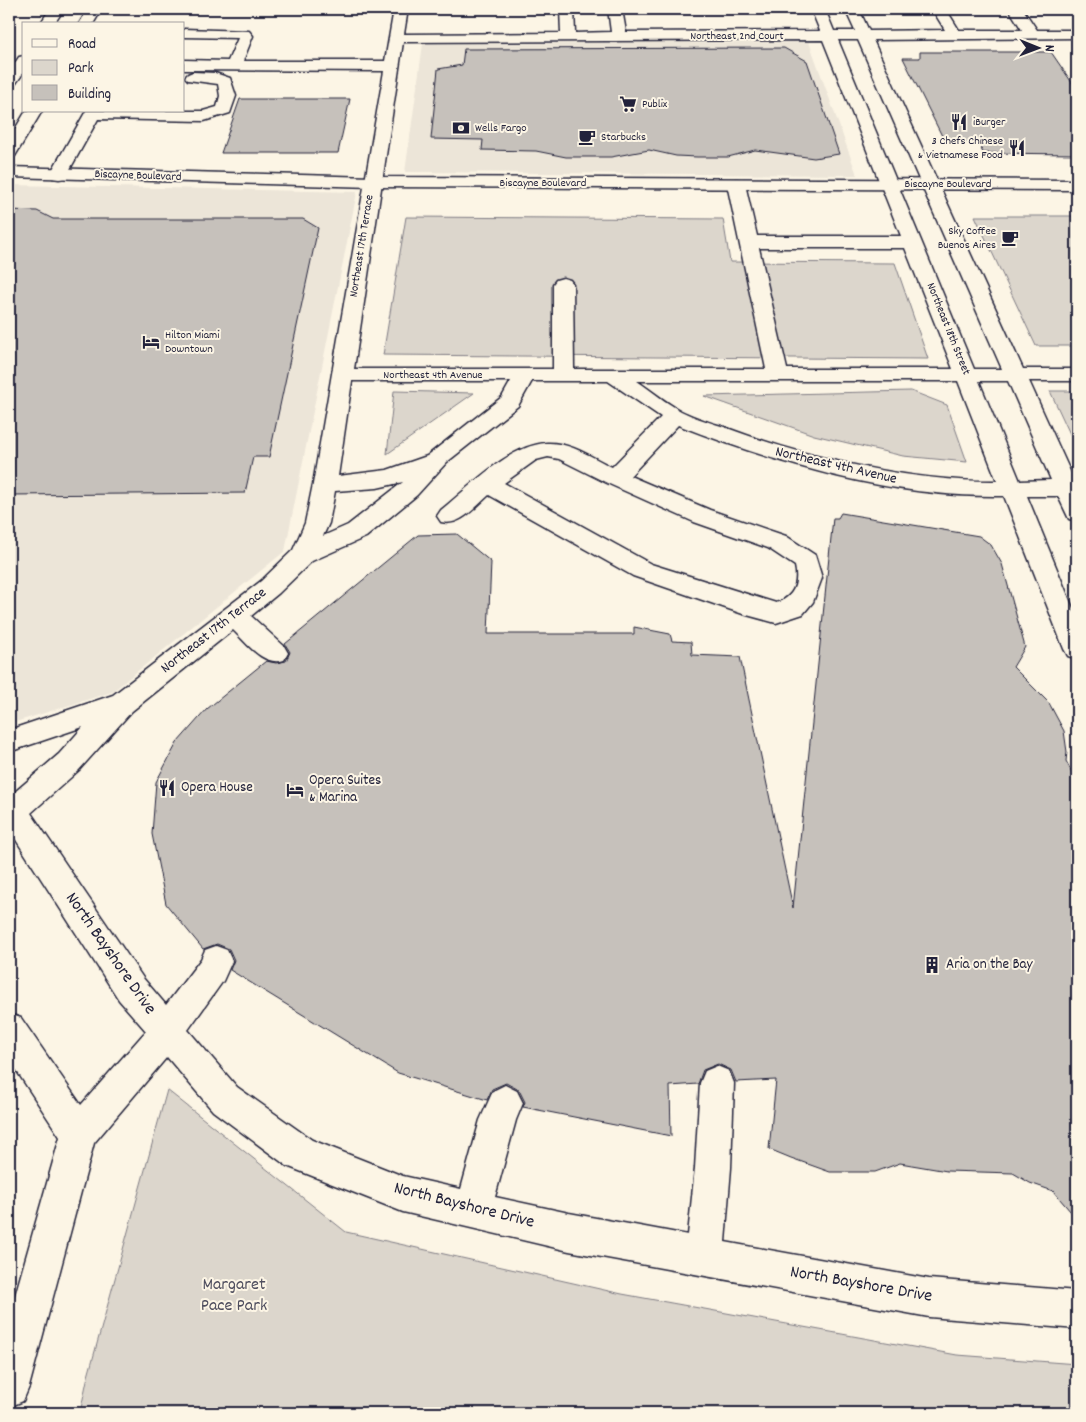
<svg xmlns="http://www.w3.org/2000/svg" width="1086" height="1422" viewBox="0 0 1086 1422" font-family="Dekko,sans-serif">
<rect width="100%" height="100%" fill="#fcf5e5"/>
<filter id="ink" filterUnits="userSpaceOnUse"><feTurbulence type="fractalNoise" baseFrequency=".02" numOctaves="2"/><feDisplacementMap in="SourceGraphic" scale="10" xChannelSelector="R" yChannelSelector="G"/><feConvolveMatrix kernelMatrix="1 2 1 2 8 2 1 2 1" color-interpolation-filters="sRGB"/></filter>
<g filter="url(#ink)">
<g fill="#ece5d8">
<path d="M809 42 857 175 405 172 423 44Z"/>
<path d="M9 185 357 192 285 551 112 692 9 724Z"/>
</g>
<g fill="#dcd6cc" stroke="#7f7c84">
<path d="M975 216H1077V346H1036Z"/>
<path d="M406 217 723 219 730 262 895 263 928 359 383 355Z"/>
<path d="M394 391 474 393 387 454Z"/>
<path d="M911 391 947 405 967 462 903 456 814 435 704 396Z"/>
<path d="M1050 391H1077V449Z"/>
<path d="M167 1090 346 1232 622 1294 957 1355 1077 1364V1413H80L87 1380Z"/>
</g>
<g fill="#c6c1bb" stroke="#22223b">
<path d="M784 48 807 61 839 154 814 158 755 150 728 157H697L676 156 649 150 611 157H566L536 151 482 150 483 140 431 139 438 69 462 65 464 49Z"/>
<path d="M920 52H1051L1077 90V154L983 153 978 142H945L903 58H920Z"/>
<path d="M240 99H350L338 153H221Z"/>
<path d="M9 210 37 211 53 219H303L318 228 269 457H253L245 493 9 495Z"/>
<path d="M841 513 979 536 991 545 1002 564 1025 647 1013 667 1049 703 1064 731 1067 752 1066 761 1077 782V1219L1053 1191 1030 1183 1013 1173 947 1171 900 1163 875 1172H830L791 1158 769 1149 776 1080 736 1082 731 1070 718 1064 703 1070 698 1084 670 1086 671 1136 523 1107 525 1102 519 1090 506 1083 492 1089 487 1100 398 1073 230 970 234 960 229 949 217 944 203 949 166 904 152 834 156 782 177 743 207 709 266 661 276 663 286 661 290 652 285 644 418 535 457 534 491 562 488 634H634V627L670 634 672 641 691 642 692 655 740 657 793 908 833 518H838Z"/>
</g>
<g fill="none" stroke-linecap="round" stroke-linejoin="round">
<g stroke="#22223b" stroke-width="3">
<g id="minor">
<path d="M50 9H64L54 24H40Z"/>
<path d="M88 9H102L93 24H79Z"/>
<path d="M394 9H408L404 34 561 33 560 9H574L575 33 611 32 608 9H622L626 32 820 31 811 9H825L834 31H855L845 9H859L869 31 945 30 932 9H946L959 30H1022L1009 9H1023L1037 30H1077V38L873 40 1023 369H1077V381H1029L1074 480H1077V521L1069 519 1058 496H1027L1077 618V659L1068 656 1064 649 1004 496C892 498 781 465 678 425L630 476 710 510 786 536 815 555 822 578 813 602 803 614 776 623 743 614 633 576 489 495C475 507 460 527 441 522L437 516 441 510C470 487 509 445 547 443 570 442 593 458 612 467L661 417 608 381H532L518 406 447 462 417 495 366 537 312 561 279 593 251 616 284 646 288 653 284 660C263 667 247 643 233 630L132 711 79 770 31 813 143 978 166 1005 201 959 205 950 216 946 227 950 232 961 223 981 188 1030 237 1087 312 1140 403 1176 461 1189 480 1120 493 1091 505 1085 517 1091 523 1103 516 1120 495 1197 569 1213 688 1235 695 1168 700 1083 705 1071 717 1066 729 1071 734 1083 731 1168 725 1242 929 1279 1077 1291V1329L929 1317 569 1251 403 1212 287 1166 213 1111 167 1057 94 1143 29 1387 23 1401 9 1407V1317L60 1137 9 1059V1014L21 1018 81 1105 146 1031 119 1000 9 829V797L59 754 83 727 9 752V730L113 695 261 581 293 550 305 523 313 484 384 71 184 70V60L228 61 238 38 184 37V29L249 31 253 36 243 61H385ZM823 40 901 236H757L745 184 742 180 736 179 730 180 727 184 766 369H574L573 284 570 280 563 278 556 280 553 284V369H354L403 42ZM838 40H858L1002 369H974ZM759 248H905L953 369H787ZM352 381H511L502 397 427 456 387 470 338 476ZM637 381H958L997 481C912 482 807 458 727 428 712 423 695 418 681 411 666 403 652 391 637 381ZM979 381H1008L1051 480 1020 481ZM548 457 559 459 607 483 694 522 768 548 795 566C799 584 794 597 776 603L651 564 504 483 536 460ZM403 482 348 525 323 536 329 523 335 491 377 488Z"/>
<path d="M24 56V72L14 86 9 88V72L19 57Z"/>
<path d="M193 72 215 73 230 78 236 96 230 113 204 121 98 119 65 178 59 179 53 178 50 174 86 111H203L217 107 220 96 218 84 188 80 185 77 188 74Z"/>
<path d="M26 111H42L15 156 9 157V139Z"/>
</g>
</g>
<g stroke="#22223b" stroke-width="3">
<path id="major" d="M9 167 372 177 1077 180V190L372 187 9 177Z"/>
</g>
<use href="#minor" fill="#fcf5e5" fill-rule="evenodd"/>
<use href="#major" fill="#fcf5e5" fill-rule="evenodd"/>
</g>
</g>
<defs>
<g id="supermarket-bare" transform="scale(1.35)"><path d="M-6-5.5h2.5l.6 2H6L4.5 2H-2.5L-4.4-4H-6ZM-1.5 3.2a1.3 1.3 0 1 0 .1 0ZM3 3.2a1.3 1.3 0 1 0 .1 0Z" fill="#22223b" stroke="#fcf5e5" stroke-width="2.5" paint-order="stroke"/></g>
<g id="restaurant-bare" transform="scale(1.35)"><path d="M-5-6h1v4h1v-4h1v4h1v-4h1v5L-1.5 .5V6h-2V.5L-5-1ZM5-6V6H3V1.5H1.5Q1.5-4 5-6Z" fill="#22223b" stroke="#fcf5e5" stroke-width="2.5" paint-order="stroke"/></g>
<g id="bank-bare" transform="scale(1.35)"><path d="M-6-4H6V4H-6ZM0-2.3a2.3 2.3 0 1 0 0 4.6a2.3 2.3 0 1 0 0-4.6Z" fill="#22223b" stroke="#fcf5e5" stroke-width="2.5" paint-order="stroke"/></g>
<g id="cafe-bare" transform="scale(1.35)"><path d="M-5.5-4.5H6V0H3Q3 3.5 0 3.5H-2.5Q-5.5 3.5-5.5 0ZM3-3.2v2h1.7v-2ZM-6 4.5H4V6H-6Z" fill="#22223b" stroke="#fcf5e5" stroke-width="2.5" paint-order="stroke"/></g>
<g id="hotel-bare" transform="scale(1.35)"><path d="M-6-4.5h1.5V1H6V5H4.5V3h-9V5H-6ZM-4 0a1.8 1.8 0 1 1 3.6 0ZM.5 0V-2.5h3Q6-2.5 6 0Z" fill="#22223b" stroke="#fcf5e5" stroke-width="2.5" paint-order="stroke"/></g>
<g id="building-bare" transform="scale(1.35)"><path d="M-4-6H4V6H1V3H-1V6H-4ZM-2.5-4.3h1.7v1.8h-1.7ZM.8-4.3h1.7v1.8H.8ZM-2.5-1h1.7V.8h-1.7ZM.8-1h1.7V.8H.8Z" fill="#22223b" stroke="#fcf5e5" stroke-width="2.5" paint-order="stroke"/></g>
</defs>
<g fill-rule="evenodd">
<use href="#supermarket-bare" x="628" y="104"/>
<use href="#restaurant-bare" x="959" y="122"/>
<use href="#bank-bare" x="461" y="128"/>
<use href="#cafe-bare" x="587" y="137"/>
<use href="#restaurant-bare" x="1017" y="148"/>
<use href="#cafe-bare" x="1010" y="238"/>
<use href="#hotel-bare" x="151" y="342"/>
<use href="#restaurant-bare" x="167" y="788"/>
<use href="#hotel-bare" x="295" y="790"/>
<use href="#building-bare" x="932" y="965"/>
</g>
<g text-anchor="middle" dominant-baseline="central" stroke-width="4" stroke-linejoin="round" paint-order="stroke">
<g font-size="12" fill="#22223b" stroke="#fcf5e5">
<text x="737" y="36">Northeast 2nd Court</text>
<text transform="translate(138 176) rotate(2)">Biscayne Boulevard</text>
<text x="543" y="183">Biscayne Boulevard</text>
<text x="948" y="184">Biscayne Boulevard</text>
<text transform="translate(362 246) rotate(-81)">Northeast 17th Terrace</text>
<text transform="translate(948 329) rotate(68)">Northeast 18th Street</text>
<text x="433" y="375">Northeast 4th Avenue</text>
</g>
<g font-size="12" fill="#22223b" stroke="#fcf5e5" text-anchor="start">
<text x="642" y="104">Publix</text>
<text x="973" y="122">iBurger</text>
<text x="475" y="128">Wells Fargo</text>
<text x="601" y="137">Starbucks</text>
<text x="1003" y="141" text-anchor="end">3 Chefs Chinese<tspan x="1003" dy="14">&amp; Vietnamese Food</tspan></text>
<text x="996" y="231" text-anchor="end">Sky Coffee<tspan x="996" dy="14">Buenos Aires</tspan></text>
<text x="165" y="335">Hilton Miami<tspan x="165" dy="14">Downtown</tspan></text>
</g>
<g font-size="15" fill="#22223b" stroke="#fcf5e5">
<text transform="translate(836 466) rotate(13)">Northeast 4th Avenue</text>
<text transform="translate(214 631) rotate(-38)">Northeast 17th Terrace</text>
</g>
<g font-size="15" fill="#22223b" stroke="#fcf5e5" text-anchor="start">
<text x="309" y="781">Opera Suites<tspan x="309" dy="17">&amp; Marina</tspan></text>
<text x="181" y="788">Opera House</text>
<text x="946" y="965">Aria on the Bay</text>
</g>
<g font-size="18" fill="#22223b" stroke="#fcf5e5">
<text transform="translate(110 954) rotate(55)">North Bayshore Drive</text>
<text transform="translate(464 1206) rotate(14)">North Bayshore Drive</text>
<text transform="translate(861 1285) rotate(10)">North Bayshore Drive</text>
</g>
<g font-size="18" fill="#504f5f" stroke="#fcf5e5">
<text x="234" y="1285">Margaret<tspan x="234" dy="21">Pace Park</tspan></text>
</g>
</g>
<rect width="1086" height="1422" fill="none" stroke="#fcf5e5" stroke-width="30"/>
<rect x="15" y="15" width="1056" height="1392" fill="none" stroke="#22223b" stroke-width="2" filter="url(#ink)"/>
<rect x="22" y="22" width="162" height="90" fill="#fcf5e5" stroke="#a5a1a1"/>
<rect x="32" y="39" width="25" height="8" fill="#fcf5e5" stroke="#a5a1a1"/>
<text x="68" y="48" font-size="15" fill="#22223b">Road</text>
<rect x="32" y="60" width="25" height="15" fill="#dcd6cc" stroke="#a5a1a1"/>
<text x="68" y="72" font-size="15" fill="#22223b">Park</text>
<rect x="32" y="85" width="25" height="15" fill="#c6c1bb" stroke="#a5a1a1"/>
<text x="68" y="98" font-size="15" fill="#22223b">Building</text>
<g transform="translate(1038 48) rotate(91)" stroke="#fcf5e5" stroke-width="4" paint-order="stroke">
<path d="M0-4L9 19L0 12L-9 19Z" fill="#22223b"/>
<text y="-8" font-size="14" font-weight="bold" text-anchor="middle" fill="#22223b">N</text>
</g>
</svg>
